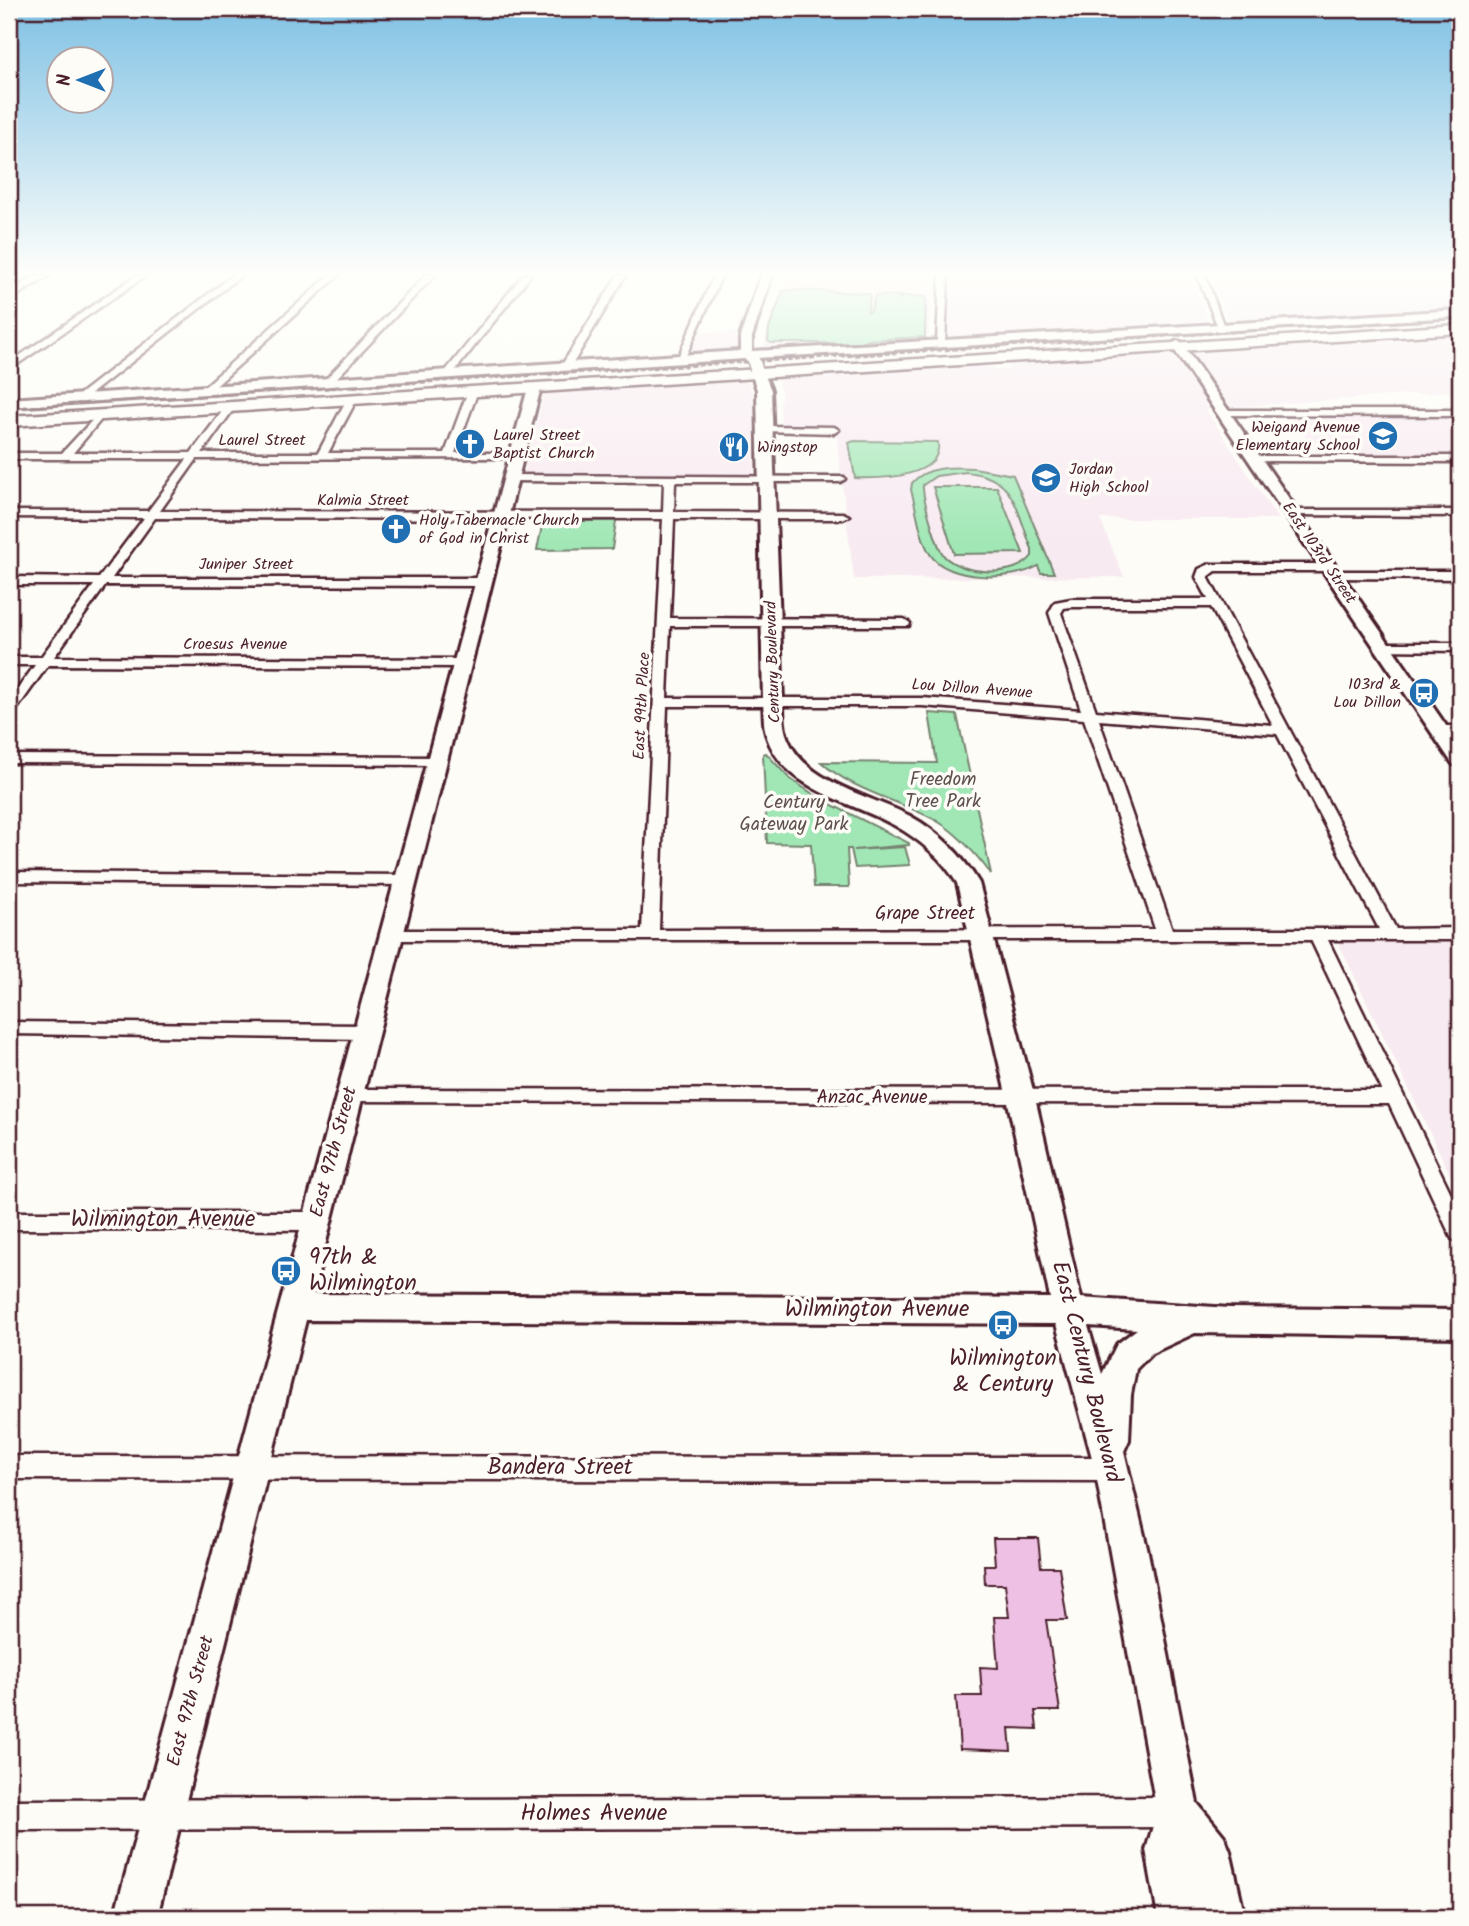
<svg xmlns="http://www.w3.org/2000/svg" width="1469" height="1926" viewBox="0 0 1469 1926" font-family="Kalam,sans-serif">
<rect width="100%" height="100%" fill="#fdfcf7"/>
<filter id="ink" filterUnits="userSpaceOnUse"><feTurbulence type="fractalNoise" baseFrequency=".0143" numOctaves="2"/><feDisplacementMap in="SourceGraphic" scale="14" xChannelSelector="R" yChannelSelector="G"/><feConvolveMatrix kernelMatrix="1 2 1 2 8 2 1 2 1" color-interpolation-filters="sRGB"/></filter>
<g filter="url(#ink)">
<g fill="#f8eaf1">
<path d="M786 275H933L928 338 772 349 764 348 766 331Z"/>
<path d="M950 275H1191L1208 321 955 337 947 335Z"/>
<path d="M1209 275H1454L1460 283V310L1235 321 1226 317Z"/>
<path d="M700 332 740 334 737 352 689 356Z"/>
<path d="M1460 335V391L1230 407 1189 350Z"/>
<path d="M1171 350 1210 409 1206 410 1278 519H1100L1124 577 854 579 835 426 781 423 780 401 782 395 777 378 781 376 983 365 997 370H1010L1009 364 1012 362Z"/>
<path d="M742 379 748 381 754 397V474L524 473 544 393Z"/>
<path d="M1288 414 1460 415V458H1322Z"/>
<path d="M1338 942 1460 943V1195Z"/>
</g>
<g fill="#a1e7b5" stroke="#768370" stroke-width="2" fill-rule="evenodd">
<path d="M792 290 865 293 870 294 868 312 871 311 875 295 900 296V300L901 296 926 297 925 337 869 340 855 343H771L768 341 769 329 783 291Z"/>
<path d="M854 441 938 442C943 478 880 479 855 478L849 443Z"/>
<path d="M974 468 1013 475 1054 573H1041L1038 566C1013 581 947 582 930 554 919 536 917 509 911 490L912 483C926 466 953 467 974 468ZM966 472C1016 477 1015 508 1032 549V556C1016 578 964 575 945 557 937 549 922 496 923 485L936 476Z"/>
<path d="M933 487H997L1023 553 954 554Z"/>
<path d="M543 521H616L612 549 537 550Z"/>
<path d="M929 713 957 715 991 874C976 854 959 834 937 821 899 800 853 791 821 762L937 763Z"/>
<path d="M766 753 789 778 822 800 909 843V845L854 850 905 847 910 865 855 868 851 849H847L849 887H814L811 844 767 843 763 754Z"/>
</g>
<path fill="#edc0e4" stroke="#4a1f2b" stroke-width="2" d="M993 1538H1038L1041 1567H1059L1067 1620H1046L1060 1711H1035L1037 1729 1009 1728 1011 1751 960 1749 956 1696H982L980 1667 998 1668 994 1617H1009L1005 1584H985L984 1565H995Z"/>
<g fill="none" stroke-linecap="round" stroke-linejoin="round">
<g stroke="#4a1f2b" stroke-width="5">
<g id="street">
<path d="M137 275H147L9 370V363Z"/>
<path d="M233 275H242L82 401H76V397Z"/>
<path d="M330 275H339L208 393H202V389Z"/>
<path d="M426 275H435L330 385H324V381Z"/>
<path d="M523 275H531L450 377H444V373Z"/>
<path d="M618 275H626L570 368 562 370 560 368Z"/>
<path d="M714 275H722L684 360 676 362Z"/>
<path d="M940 275H948L945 342 941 345 937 342Z"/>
<path d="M1197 275H1205L1224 327 1217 325Z"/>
<path d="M1455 275H1460V278Z"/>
<path d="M473 388 478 391 455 453H516L520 454V458L197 459 160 511 663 512 664 482 510 481 505 478 510 475 844 477 845 479 840 482H675L674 512 843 513 849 516 843 519H674L670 618 904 619 910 623 909 626H670L667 698H922L1081 710 1049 613 1055 602 1071 599H1208L1196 577 1199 569 1210 564H1332L1334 567 1328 571H1216L1208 577 1396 929 1460 928V940H1328L1460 1212V1242L1452 1239 1389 1104 342 1101 339 1096 342 1091 349 1089 1382 1090 1311 940H385L382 936 385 932 391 930H642L663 519 155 518 112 578H483L489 582 483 586 106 585 54 657 462 659 469 663 462 667 48 665 14 713 9 714V701L35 665H9V657H41L94 585H9V577L99 578 144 518 9 517V511H148L187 459H9V453H62L100 412 105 415 73 453H191L227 405 230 404 235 407 202 453H318L347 399 352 396 357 399 328 453H445L468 391ZM1071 607H1211L1273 725 1096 711 1061 613 1064 608ZM667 706H922L1084 719 1155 929 659 930ZM1099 720 1277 734 1379 929H1172Z"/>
<path d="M1223 410H1460V416L1220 415 1218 413Z"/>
<path d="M766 426 834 427 839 430 834 433 762 431 761 429Z"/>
<path d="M1254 456H1460V462L1250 461 1249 459Z"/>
<path d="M1291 510H1460V516L1287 515V511Z"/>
<path d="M1334 571H1460V579L1330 578V572Z"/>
<path d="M1383 643H1460V651L1378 650V644Z"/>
<path d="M1440 726H1460V734L1435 733V727Z"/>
<path d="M9 755 436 757 443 761 436 765 9 763Z"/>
<path d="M9 872 405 875 413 880 405 885 9 882Z"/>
<path d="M9 1022 366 1025 373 1027 375 1032 373 1037 366 1039 9 1034Z"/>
<path d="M9 1212H316L323 1215 327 1221 323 1227 316 1230 9 1229Z"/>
<path d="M9 1456 1112 1457 1121 1461 1124 1469 1121 1477 1112 1481 9 1479Z"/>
<path d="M1178 1797 1188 1802 1193 1812 1188 1822 1178 1827 9 1830V1800Z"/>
</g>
</g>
<g stroke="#4a1f2b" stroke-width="6">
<g id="secondary">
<path d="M37 275H50L9 300V292Z"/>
<path d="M761 275H772L752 337V351L1460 310V317L757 358 760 362 756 365 762 369 771 390 783 702C783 713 783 724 786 734 802 783 870 795 910 816 939 832 962 855 979 883L1035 1098 1081 1298 1230 1308 1460 1310V1337L1195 1333 1152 1353 1136 1369 1131 1395 1129 1440 1124 1451 1148 1552 1197 1803 1224 1836 1230 1851 1245 1917H1158L1146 1850 1157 1812 1095 1469 1056 1324 306 1320 157 1917H114L529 384H539L541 387 313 1294 1050 1298 1007 1098 957 883C942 858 919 839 894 825 850 801 782 789 766 734 763 724 764 713 763 702L757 390 750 369 754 366 745 359 9 407V399L740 351V337ZM1088 1326 1137 1329 1117 1344 1102 1374Z"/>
<path d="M1177 341 1181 342 1460 746V766L1453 764 1450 760 1171 345Z"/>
</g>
</g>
<g stroke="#4a1f2b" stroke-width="5">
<path id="primary" d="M1460 325V333L9 426V416Z"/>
</g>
<use href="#street" fill="#fdfcf7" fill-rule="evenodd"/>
<use href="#secondary" fill="#fdfcf7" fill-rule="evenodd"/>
<use href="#primary" fill="#fdfcf7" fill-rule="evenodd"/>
<path stroke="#4a1f2b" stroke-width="2.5" stroke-dasharray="5 2.5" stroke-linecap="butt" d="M9 408 1460 318"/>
<g stroke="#4a1f2b" stroke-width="15" stroke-linecap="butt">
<path id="secondary-bridge" d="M754 362 756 369"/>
</g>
<use href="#secondary-bridge" stroke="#fdfcf7" stroke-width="12"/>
</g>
</g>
<linearGradient id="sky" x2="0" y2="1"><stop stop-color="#7fc1e4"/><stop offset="0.5" stop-color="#fefefb"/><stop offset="1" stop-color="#fefefb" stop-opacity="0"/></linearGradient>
<rect width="1469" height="545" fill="url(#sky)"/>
<defs>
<g id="school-disc" transform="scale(1.575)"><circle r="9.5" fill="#1f6fb2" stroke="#fdfcf7"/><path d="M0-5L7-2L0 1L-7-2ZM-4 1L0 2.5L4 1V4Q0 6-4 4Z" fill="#fff"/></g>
<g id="church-disc" transform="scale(1.575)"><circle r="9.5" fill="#1f6fb2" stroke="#fdfcf7"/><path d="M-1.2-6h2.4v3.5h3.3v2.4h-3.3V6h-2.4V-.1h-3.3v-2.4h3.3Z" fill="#fff"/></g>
<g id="restaurant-disc" transform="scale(1.575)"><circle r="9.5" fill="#1f6fb2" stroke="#fdfcf7"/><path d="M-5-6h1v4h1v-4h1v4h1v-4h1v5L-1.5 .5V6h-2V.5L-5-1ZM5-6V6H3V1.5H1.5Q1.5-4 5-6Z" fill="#fff"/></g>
<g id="bus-disc" transform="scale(1.575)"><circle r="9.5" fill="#1f6fb2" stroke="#fdfcf7"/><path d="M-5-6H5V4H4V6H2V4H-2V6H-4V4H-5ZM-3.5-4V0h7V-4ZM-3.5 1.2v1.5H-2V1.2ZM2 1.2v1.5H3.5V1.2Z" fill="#fff"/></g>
</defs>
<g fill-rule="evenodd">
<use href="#school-disc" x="1383" y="436"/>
<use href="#church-disc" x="470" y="444"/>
<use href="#restaurant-disc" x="734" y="447"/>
<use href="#school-disc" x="1046" y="478"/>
<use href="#church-disc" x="396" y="529"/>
<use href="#bus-disc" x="1424" y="693"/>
<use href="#bus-disc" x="286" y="1271"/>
<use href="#bus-disc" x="1003" y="1325"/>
</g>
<g text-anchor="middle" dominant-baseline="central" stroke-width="7" stroke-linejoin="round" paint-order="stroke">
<g font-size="16" fill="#4a1f2b" stroke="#fdfcf7" text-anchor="start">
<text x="1360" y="427" text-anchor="end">Weigand Avenue<tspan x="1360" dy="18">Elementary School</tspan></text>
<text x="493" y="435">Laurel Street<tspan x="493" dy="18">Baptist Church</tspan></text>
<text x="757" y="447">Wingstop</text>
<text x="1069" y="469">Jordan<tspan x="1069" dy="18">High School</tspan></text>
<text x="419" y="520">Holy Tabernacle Church<tspan x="419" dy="18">of God in Christ</tspan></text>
<text x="1401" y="684" text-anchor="end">103rd &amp;<tspan x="1401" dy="18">Lou Dillon</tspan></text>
</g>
<g font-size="16" fill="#4a1f2b" stroke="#fdfcf7">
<text x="262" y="440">Laurel Street</text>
<text x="363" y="500">Kalmia Street</text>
<text transform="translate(1319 553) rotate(56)">East 103rd Street</text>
<text x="246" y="564">Juniper Street</text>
<text x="235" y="644">Croesus Avenue</text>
<text transform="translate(773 662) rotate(-92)">Century Boulevard</text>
<text transform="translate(972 689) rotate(4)">Lou Dillon Avenue</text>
<text transform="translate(642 706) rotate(-87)">East 99th Place</text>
</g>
<g font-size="19" fill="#60514e" stroke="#fdfcf7">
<text x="943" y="780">Freedom<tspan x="943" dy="22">Tree Park</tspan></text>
<text x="794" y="803">Century<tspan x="794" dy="22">Gateway Park</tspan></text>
</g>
<g font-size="19" fill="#4a1f2b" stroke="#fdfcf7">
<text x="925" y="914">Grape Street</text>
<text x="872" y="1098">Anzac Avenue</text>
<text transform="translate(334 1152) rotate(-75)">East 97th Street</text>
<text transform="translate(191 1701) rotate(-75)">East 97th Street</text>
</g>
<g font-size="23" fill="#4a1f2b" stroke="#fdfcf7">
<text x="163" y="1220">Wilmington Avenue</text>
<text x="877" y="1310">Wilmington Avenue</text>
<text transform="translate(1086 1372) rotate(76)">East Century Boulevard</text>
<text x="560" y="1468">Bandera Street</text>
<text x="594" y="1814">Holmes Avenue</text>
</g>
<g font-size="23" fill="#4a1f2b" stroke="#fdfcf7" text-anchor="start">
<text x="309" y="1258">97th &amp;<tspan x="309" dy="26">Wilmington</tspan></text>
<text x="1003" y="1359" text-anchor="middle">Wilmington<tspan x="1003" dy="26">&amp; Century</tspan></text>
</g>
</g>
<rect width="1469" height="1926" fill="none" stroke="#fdfcf7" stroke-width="35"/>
<rect x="18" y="18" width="1434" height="1891" fill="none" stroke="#4a1f2b" stroke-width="2.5" filter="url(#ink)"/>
<g transform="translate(80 80) rotate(270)"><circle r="33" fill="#fdfcf7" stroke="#b5a4a5" stroke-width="2"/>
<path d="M0-5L12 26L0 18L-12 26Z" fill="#1f6fb2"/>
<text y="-10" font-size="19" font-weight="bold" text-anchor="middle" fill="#4a1f2b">N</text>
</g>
</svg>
